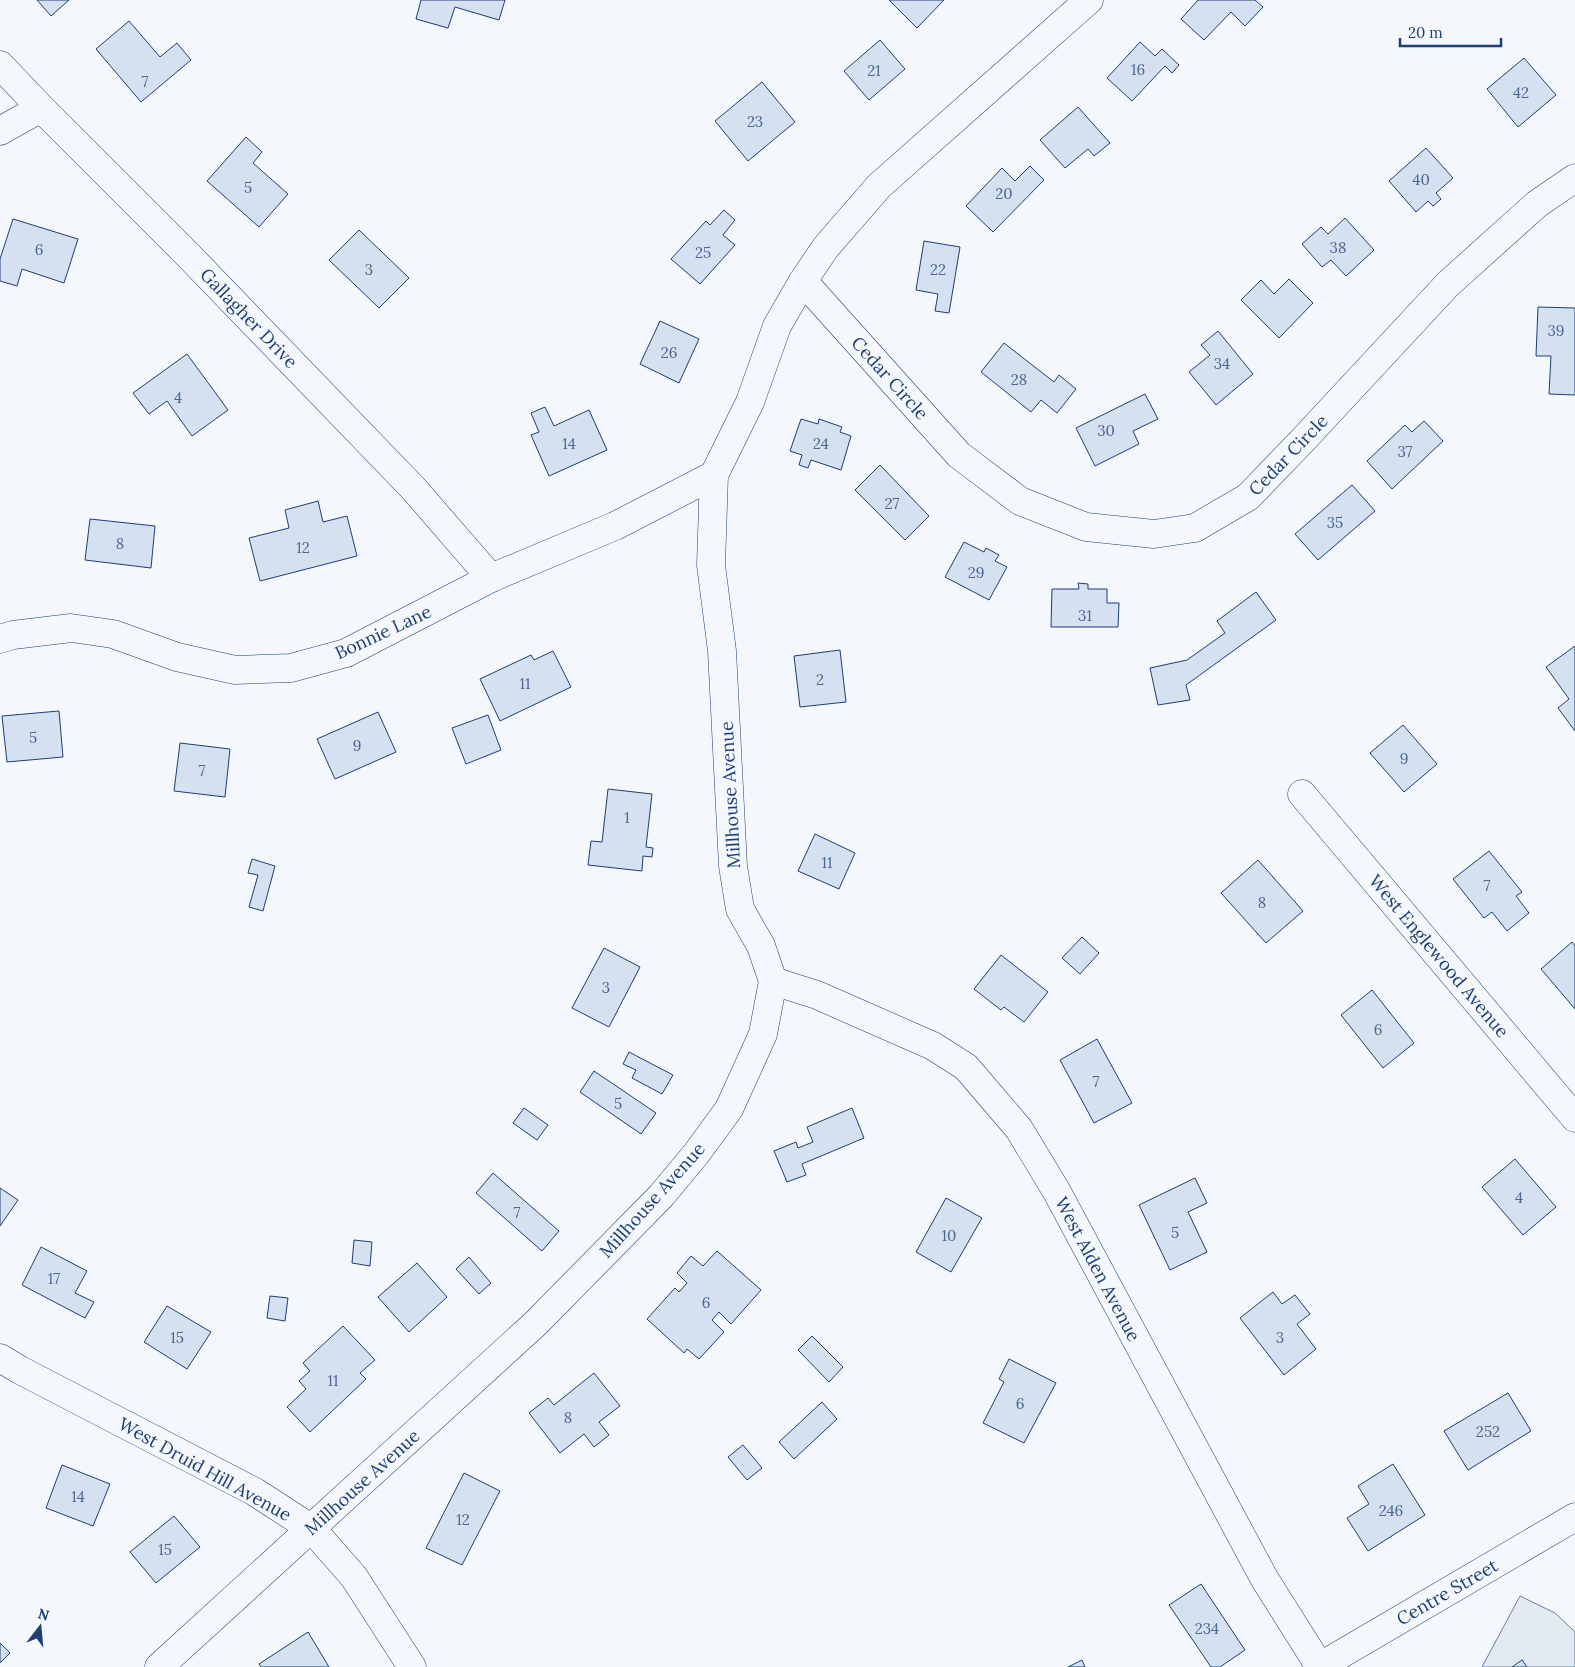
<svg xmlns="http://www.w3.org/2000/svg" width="1575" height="1667" viewBox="0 0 1575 1667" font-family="Lora,serif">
<rect width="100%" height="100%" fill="#f4f7fb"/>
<path fill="#e3e9f0" stroke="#687fa3" d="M1520 1596 1555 1613 1575 1632V1667H1482Z"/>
<g fill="#d5e0f0" stroke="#1d3f73">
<path d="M37 0H69L51 16Z"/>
<path d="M421 0H505L499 20 455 7 448 28 416 19Z"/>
<path d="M889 0H944L917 28Z"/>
<path d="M1198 0H1255L1263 7 1245 26 1231 12 1204 40 1181 19Z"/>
<path d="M129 21 160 57 177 43 191 60 141 102 96 49Z"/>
<path d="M880 40 905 69 869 100 844 71Z"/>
<path d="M1140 42 1155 56 1162 49 1179 65 1172 73 1165 66 1132 101 1107 78Z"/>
<path d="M1524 58 1556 95 1518 127 1487 89Z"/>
<path d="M762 82 795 122 748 161 715 121Z"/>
<path d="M1078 107 1110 143 1094 156 1088 149 1065 168 1040 140Z"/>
<path d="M246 137 262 152 253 163 288 194 259 227 207 181Z"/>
<path d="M1426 148 1453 178 1436 193 1441 199 1433 206 1428 201 1416 212 1389 181Z"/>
<path d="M1030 166 1044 180 993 232 966 206 1002 168 1015 181Z"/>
<path d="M724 210 735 220 723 235 735 245 700 284 671 259 706 221 710 225Z"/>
<path d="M1345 218 1374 250 1346 276 1331 260 1322 267 1302 244 1321 227 1328 234Z"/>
<path d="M13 219 78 239 64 283 22 269 17 286 0 281V259Z"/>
<path d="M359 230 409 278 379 308 329 260Z"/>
<path d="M924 241 960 247 949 313 935 311 938 294 916 290Z"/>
<path d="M1289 279 1313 303 1279 338 1241 300 1261 280 1274 294Z"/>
<path d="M1538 307 1575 308V395L1549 394 1551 356H1536Z"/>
<path d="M660 321 699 339 679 383 640 364Z"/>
<path d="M1218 331 1253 374 1216 405 1189 372 1210 355 1201 345Z"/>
<path d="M1004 343 1054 382 1059 375 1076 389 1057 413 1041 400 1031 412 981 372Z"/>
<path d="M187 354 228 410 192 436 167 401 149 414 133 393Z"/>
<path d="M1145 394 1158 419 1133 431 1139 444 1095 466 1076 428Z"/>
<path d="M545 407 554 426 589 410 607 450 549 476 531 435 539 432 531 413Z"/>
<path d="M801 419 818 424 819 419 842 427 840 432 851 436 841 470 811 460 808 468 799 465 802 455 790 451Z"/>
<path d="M1424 421 1443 441 1392 489 1367 461 1405 425 1412 432Z"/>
<path d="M880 465 929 516 905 540 855 490Z"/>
<path d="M1352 485 1375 511 1318 560 1295 534Z"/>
<path d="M318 501 323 522 347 516 357 556 260 581 249 538 289 528 285 510Z"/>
<path d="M90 519 155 526 151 568 85 560Z"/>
<path d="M964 542 984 552 986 548 999 555 995 561 1007 567 989 600 945 577Z"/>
<path d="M1078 583 1088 584V589H1107V603H1119L1118 627H1051L1052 589H1079Z"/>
<path d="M1256 592 1276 620 1186 685 1190 700 1158 705 1150 668 1187 660 1225 633 1217 621Z"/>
<path d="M1575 646V731L1558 708 1569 699 1546 667Z"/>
<path d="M840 650 846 702 800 707 794 656Z"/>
<path d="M553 651 571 687 500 721 480 679 531 655 534 660Z"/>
<path d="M59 711 63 757 7 762 2 716Z"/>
<path d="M378 712 396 752 335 779 317 739Z"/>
<path d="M488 715 501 750 466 764 452 728Z"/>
<path d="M1403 725 1437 764 1404 792 1370 753Z"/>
<path d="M180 743 230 749 225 797 174 791Z"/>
<path d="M608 789 652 794 646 847 653 848 652 857 643 856 642 871 588 865 591 841 602 842Z"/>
<path d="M815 834 855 853 839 889 798 871Z"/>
<path d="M1489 851 1522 892 1516 896 1529 913 1507 931 1492 912 1484 918 1453 879Z"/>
<path d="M252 859 275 866 263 911 249 907 258 875 248 873Z"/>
<path d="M1258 860 1303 911 1266 943 1221 893Z"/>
<path d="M1082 937 1099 953 1080 974 1062 958Z"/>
<path d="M1572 942 1575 946V1009L1541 969Z"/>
<path d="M604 948 640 967 609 1027 572 1008Z"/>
<path d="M1001 955 1048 992 1024 1022 1004 1007 1001 1010 974 989Z"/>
<path d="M1372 990 1414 1043 1383 1068 1341 1015Z"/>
<path d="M1097 1039 1132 1103 1094 1123 1060 1060Z"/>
<path d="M629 1052 673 1075 662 1094 632 1078 636 1070 623 1064Z"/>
<path d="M594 1071 656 1113 641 1134 580 1092Z"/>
<path d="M524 1108 548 1125 537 1140 513 1123Z"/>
<path d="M852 1108 864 1138 802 1164 806 1175 787 1182 774 1151 796 1142 798 1148 813 1142 807 1127Z"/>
<path d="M1515 1159 1556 1207 1523 1235 1482 1187Z"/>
<path d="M493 1173 559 1231 542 1251 476 1193Z"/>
<path d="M1195 1178 1207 1203 1188 1212 1207 1252 1170 1270 1139 1205Z"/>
<path d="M0 1188 18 1200 0 1226Z"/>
<path d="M946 1198 982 1218 951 1272 916 1252Z"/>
<path d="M354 1240 372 1242 370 1266 352 1263Z"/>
<path d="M41 1247 87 1271 75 1293 94 1302 85 1318 22 1285Z"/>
<path d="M717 1251 761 1290 731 1324 719 1312 712 1320 724 1332 699 1359 687 1349 684 1353 647 1319 675 1288 679 1292 687 1283 677 1273 691 1256 703 1266Z"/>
<path d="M469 1257 491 1283 479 1294 456 1269Z"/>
<path d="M417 1263 447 1297 409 1332 378 1297Z"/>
<path d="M1273 1292 1282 1304 1295 1295 1310 1314 1297 1324 1316 1349 1284 1375 1240 1318Z"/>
<path d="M270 1296 288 1298 285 1321 267 1318Z"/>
<path d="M167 1306 211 1332 187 1369 144 1342Z"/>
<path d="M343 1326 375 1360 360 1373 366 1379 310 1432 287 1407 306 1389 299 1381 310 1371 303 1363Z"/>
<path d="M812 1336 843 1367 829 1382 798 1350Z"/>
<path d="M1009 1359 1056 1383 1024 1443 983 1423 1004 1382 999 1379Z"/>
<path d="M594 1373 620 1406 599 1422 609 1435 594 1447 584 1434 560 1453 529 1413 548 1398 554 1405Z"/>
<path d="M1508 1393 1531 1431 1468 1470 1444 1431Z"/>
<path d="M822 1402 837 1419 794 1459 779 1442Z"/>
<path d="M743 1445 762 1468 747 1480 728 1457Z"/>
<path d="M1393 1464 1425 1515 1368 1551 1347 1518 1369 1504 1358 1486Z"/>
<path d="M62 1465 110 1484 93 1526 46 1508Z"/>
<path d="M464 1473 500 1491 462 1565 426 1548Z"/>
<path d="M174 1516 200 1547 156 1583 130 1552Z"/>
<path d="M1201 1584 1245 1650 1220 1667H1211L1169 1605Z"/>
<path d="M308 1632 329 1667H261L259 1664Z"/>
<path d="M0 1643 10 1653 0 1663Z"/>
<path d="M1082 1660 1085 1667H1068Z"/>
<path d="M1522 1660 1527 1667H1512Z"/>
</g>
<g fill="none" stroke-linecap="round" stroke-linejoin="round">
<g stroke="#1d3f73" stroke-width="29">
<g id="street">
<path d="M0 65 41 108 189 256 413 488 491 578"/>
<path d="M0 131 41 108"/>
<path d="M803 281 959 455 1020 501 1086 527 1154 534 1195 528 1248 497 1302 441 1448 284 1537 204 1575 178"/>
<path d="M0 639 13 635 71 628 113 634 177 657 235 670 291 668 346 653 491 578 615 526 714 475"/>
<path d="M1302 794 1575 1118"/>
<path d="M773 981 817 995 933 1046 966 1067 1019 1129 1057 1192 1264 1578 1320 1667"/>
<path d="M0 1358 20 1370 255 1492 312 1529 354 1577 412 1667"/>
<path d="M159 1667 535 1324 661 1196 696 1154 729 1109 763 1034 773 981 761 946 740 909 733 866 722 651 711 565 714 475 750 402 777 326 803 281 826 247 879 186 1089 0"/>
</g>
</g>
<g stroke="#1d3f73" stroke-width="29">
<path id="secondary" d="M1319 1667 1575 1517"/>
</g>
<use href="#street" stroke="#f4f7fb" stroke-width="28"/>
<use href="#secondary" stroke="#f4f7fb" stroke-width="28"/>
</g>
<g text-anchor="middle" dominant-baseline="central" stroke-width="4" stroke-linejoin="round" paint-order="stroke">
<g font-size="15" fill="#4b6792">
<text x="1138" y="69">16</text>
<text x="874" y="70">21</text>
<text x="145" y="81">7</text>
<text x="1521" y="92">42</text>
<text x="755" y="121">23</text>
<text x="1421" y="179">40</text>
<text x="248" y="187">5</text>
<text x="1004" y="193">20</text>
<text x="1338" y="247">38</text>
<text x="39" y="249">6</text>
<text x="703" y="252">25</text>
<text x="369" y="269">3</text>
<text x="938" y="269">22</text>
<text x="1556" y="330">39</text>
<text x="669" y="352">26</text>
<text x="1222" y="363">34</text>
<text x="1019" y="379">28</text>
<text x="178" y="397">4</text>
<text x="1106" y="430">30</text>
<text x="569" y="443">14</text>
<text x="821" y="443">24</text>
<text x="1405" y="451">37</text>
<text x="892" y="503">27</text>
<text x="1335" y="522">35</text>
<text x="120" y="543">8</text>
<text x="303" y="547">12</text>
<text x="976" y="572">29</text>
<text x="1085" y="615">31</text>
<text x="820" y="679">2</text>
<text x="525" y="683">11</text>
<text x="33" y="737">5</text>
<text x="357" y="745">9</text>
<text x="1404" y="758">9</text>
<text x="202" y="770">7</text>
<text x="627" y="817">1</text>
<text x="827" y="862">11</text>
<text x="1487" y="885">7</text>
<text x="1262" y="902">8</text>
<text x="606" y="987">3</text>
<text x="1378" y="1029">6</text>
<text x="1096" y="1081">7</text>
<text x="618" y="1103">5</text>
<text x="1519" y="1197">4</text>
<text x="517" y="1212">7</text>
<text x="1175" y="1232">5</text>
<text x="949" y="1235">10</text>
<text x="54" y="1278">17</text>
<text x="706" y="1302">6</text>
<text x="177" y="1337">15</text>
<text x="1280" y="1337">3</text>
<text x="333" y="1380">11</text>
<text x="1020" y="1403">6</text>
<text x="568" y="1417">8</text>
<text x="1488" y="1431">252</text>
<text x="78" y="1496">14</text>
<text x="1391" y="1510">246</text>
<text x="463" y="1519">12</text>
<text x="165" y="1549">15</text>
<text x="1207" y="1628">234</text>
</g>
<g font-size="18" fill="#1d3f73" stroke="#f4f7fb">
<text transform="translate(249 318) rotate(46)">Gallagher Drive</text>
<text transform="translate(890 378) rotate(48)">Cedar Circle</text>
<text transform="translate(1288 455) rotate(-46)">Cedar Circle</text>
<text transform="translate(383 632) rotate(-25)">Bonnie Lane</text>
<text transform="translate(730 795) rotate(-93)">Millhouse Avenue</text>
<text transform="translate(1439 956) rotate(50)">West Englewood Avenue</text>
<text transform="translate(652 1200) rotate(-48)">Millhouse Avenue</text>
<text transform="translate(1098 1269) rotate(62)">West Alden Avenue</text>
<text transform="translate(205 1469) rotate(29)">West Druid Hill Avenue</text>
<text transform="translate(362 1482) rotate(-42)">Millhouse Avenue</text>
<text transform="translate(1447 1592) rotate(-30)">Centre Street</text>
</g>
</g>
<g transform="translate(40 1627) rotate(16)" stroke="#f4f7fb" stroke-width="4" paint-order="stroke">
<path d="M0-4L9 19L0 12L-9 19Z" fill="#1d3f73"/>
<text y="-8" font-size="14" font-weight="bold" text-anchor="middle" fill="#1d3f73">N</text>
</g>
<path d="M1400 38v8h101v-8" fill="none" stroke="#1d3f73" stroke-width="2.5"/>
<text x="1408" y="38" font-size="15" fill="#1d3f73" stroke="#f4f7fb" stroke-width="4" paint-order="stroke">20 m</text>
</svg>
